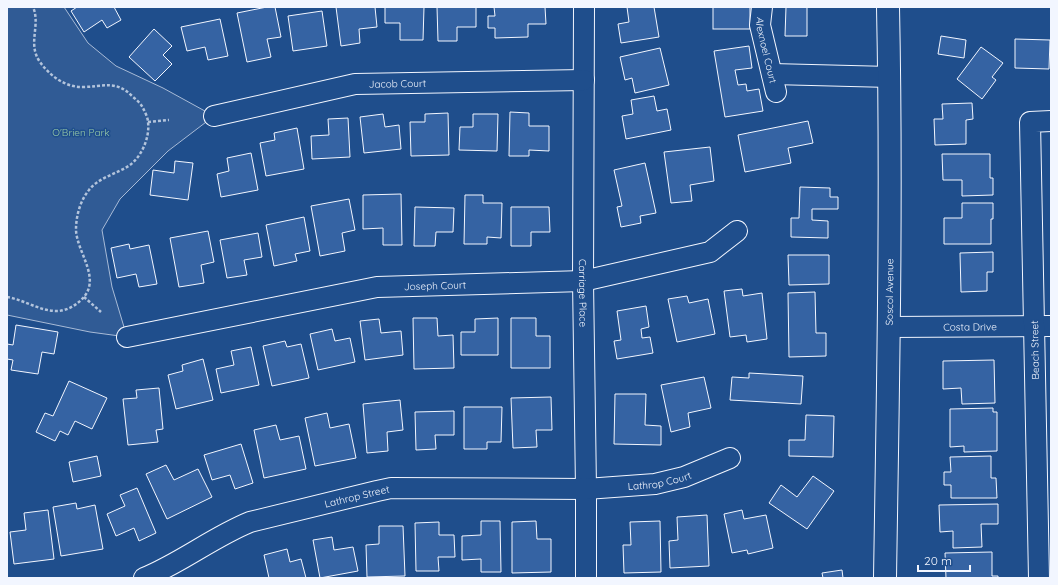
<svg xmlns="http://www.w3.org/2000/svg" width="1058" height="585" viewBox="0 0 1058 585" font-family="Quicksand,sans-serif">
<rect width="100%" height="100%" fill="#1f4e8c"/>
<path fill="#305b95" stroke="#a8bbd7" d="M7 7H64L88 43 116 66 163 88 214 116 168 151 120 199 102 230 112 287 127 337 90 332 7 315Z"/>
<g fill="#3563a3" stroke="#f2f6ff">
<path d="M77 7H114L121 20 107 28 102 20 84 32 71 11Z"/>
<path d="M267 7H275L281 37 267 39 271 57 247 62 237 13Z"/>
<path d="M336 7H375L377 27 359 29 360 43 341 46Z"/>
<path d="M385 7H424L423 40H400V23H385Z"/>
<path d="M437 7H476V27H457V41H438Z"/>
<path d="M494 7H545L546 24H528V37L495 38V28H488V16H495Z"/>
<path d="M627 7H654L659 37 621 43 618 24 629 22Z"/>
<rect x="713" y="7" width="37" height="22"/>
<path d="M786 7H807V36H785Z"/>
<path d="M322 11 327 46 293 51 288 16Z"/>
<path d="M220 19 228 56 208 60 205 47 187 51 181 27Z"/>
<path d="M154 29 172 46 163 55 172 64 155 81 129 57Z"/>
<path d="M941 36 966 40 964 58 938 54Z"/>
<path d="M1015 39 1050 40 1049 69 1015 68Z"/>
<path d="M749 46 752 68 735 70 738 85 746 84 747 91 759 89 763 111 725 117 714 51Z"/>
<path d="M981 47 1003 63 992 77 996 80 982 99 957 79Z"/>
<path d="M660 48 669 85 635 93 632 78 625 80 620 57Z"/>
<path d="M654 96 657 111 667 109 671 130 626 139 622 116 633 114 631 100Z"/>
<path d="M972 103 973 119 966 120V144L935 145 934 119H943L942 104Z"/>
<path d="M510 112 529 113V126H549V151L529 150V156H509Z"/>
<path d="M448 113 449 155 411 156 410 122H425V114Z"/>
<path d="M383 114 385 127 399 125 401 149 364 153 360 117Z"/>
<path d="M473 114H498L497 151 459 150 460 127H473Z"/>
<path d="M348 118 350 157 312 159 311 136 329 135 328 119Z"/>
<path d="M808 121 813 143 788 148 791 163 745 172 738 135Z"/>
<path d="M297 128 304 169 266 176 260 143 275 140 274 133Z"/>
<path d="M710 147 714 181 690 185 692 201 671 203 664 152Z"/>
<path d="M251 153 258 190 221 197 217 174 229 171 227 158Z"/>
<path d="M942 154H990V178H993V195L962 196V180H943Z"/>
<path d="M175 161 193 163 188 200 150 195 153 170 174 173Z"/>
<path d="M645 163 656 213 640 216 641 223 621 227 617 207 622 206 614 170Z"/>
<path d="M800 187 830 188V197H838V209H812V220L828 221V238L791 237V218H799Z"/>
<path d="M401 194 402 245H383V228L363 229V195Z"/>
<path d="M465 195H483V203H502L501 238 487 237V244H464Z"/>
<path d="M349 199 355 230 342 233 345 251 320 256 311 206Z"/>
<path d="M962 203H993V219H991V244H944V218H962Z"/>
<path d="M415 207 454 208 453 232H436L435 246H414Z"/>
<path d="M511 207H549L550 232H531V246H511Z"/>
<path d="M304 217 310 251 295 254 297 261 274 266 266 225Z"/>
<path d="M208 231 214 262 201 265 204 283 179 287 170 238Z"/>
<path d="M258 233 262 257 244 260 247 275 227 278 220 240Z"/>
<path d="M129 244 130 249 149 245 157 284 139 287 136 274 117 278 111 248Z"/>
<path d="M993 252V272H987V291L961 292 960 253Z"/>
<path d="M788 255H829V284L789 285Z"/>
<path d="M742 289 743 296 762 293 767 339 747 342 746 335 730 337 724 291Z"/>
<path d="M815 292 816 333H826V356L789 357 788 293Z"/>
<path d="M687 296 689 303 708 299 715 334 677 342 668 299Z"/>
<path d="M646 306 649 327 641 329 642 338 650 337 653 353 617 359 614 341 621 340 617 311Z"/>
<path d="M413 318H437L438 336 453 335 454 368 414 369Z"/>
<path d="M498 318V355H461V332H475V319Z"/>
<path d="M511 318H536V336H550V368H511Z"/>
<path d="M379 319 381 333 401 331 403 355 365 360 360 321Z"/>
<path d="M16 325 58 332 54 354 42 352 38 374 11 370 13 360 7 359V344L13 345Z"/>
<path d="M332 329 335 341 350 338 355 362 318 370 310 334Z"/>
<path d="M285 341 287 347 301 344 309 378 272 386 263 346Z"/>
<path d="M251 347 259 385 221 393 216 369 234 365 231 351Z"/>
<path d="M203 359 213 400 176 409 168 375 183 371 182 365Z"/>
<path d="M994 360 995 403 962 404 961 388 943 389V361Z"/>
<path d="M749 373 803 376 801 404 730 400 732 377 749 378Z"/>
<path d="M704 377 711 408 688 413 690 427 671 432 661 385Z"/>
<path d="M69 381 107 398 92 429 75 421 68 435 60 431 55 441 36 432 45 413 53 416Z"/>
<path d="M159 388 163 429 156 430 158 442 128 445 123 399 137 398 136 390Z"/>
<path d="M615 394H646L645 425 661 426V445L614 444Z"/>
<path d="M551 397 552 430H536L537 447 513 448 511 398Z"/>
<path d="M400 400 403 430 387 432 388 451 367 453 363 404Z"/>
<path d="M464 407H502L501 442H487V449H464Z"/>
<path d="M993 408V412H997V451L964 452V446L950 447V409Z"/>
<path d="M454 411V435H435L436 449 416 450 415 412Z"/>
<path d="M327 413 330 428 349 424 356 458 315 466 305 418Z"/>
<path d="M806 415 834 416 833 457 789 456V440H805Z"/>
<path d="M276 425 280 440 299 436 306 469 264 478 254 430Z"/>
<path d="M241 444 253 483 235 489 230 475 212 480 204 455Z"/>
<path d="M97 456 101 476 73 482 69 462Z"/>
<path d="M991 456V478H996L997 498H951V485H944V472H951L950 457Z"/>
<path d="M166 465 174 480 198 469 212 497 167 519 146 474Z"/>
<path d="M813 476 834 491 807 529 769 503 781 485 797 497Z"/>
<path d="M137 488 156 533 139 541 134 528 116 536 107 514 125 506 120 495Z"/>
<path d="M76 503 77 509 95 505 103 549 61 556 53 507Z"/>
<path d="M998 504V524H981L982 547 953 548V531L940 532 939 505Z"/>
<path d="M48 510 54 559 14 564 10 532 26 530 24 513Z"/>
<path d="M742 510 744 519 766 515 773 548 748 554 747 550 732 553 724 514Z"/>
<path d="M707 515 709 566 670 568 669 541 678 540 677 517Z"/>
<path d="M481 521H500L501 572H481V559L462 560V536L481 535Z"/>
<path d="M536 521 537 539H551V572L512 573V522Z"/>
<path d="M660 521 661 572 624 573 623 545H631L630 522Z"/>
<path d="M439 522V535H454L455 557H438L439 571H416L415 523Z"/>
<path d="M379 526H403L405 576 367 577 366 545 379 544Z"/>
<path d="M332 537 334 550 353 547 358 571 320 578 313 540Z"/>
<path d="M287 549 290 562 301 559 306 578H269L264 555Z"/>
<path d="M992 552V576H998V578H946L945 553Z"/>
<path d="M842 570 843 578H823L822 573Z"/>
</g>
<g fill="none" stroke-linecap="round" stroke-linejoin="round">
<g stroke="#f2f6ff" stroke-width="22">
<g id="minor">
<path id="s1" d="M584 7 583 281 586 489V578"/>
<path id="s2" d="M762 7 760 25 776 92"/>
<path d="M772 74 890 77"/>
<path id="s3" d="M214 116 355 84 584 80"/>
<path id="s4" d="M889 327 1051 326"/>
<path id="s5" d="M127 337 377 287 583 281 710 252 737 231"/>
<path id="s6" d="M144 578C181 563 213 537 250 522L377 491 391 488 586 489 655 484 684 477 730 458"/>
<path d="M1039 578 1030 122 1051 121"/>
</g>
</g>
<g stroke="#f2f6ff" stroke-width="24">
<g id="major">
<path id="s7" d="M885 578C888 388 892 197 888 7"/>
</g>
</g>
<g stroke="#b3c4dc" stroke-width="2.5" stroke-dasharray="3 2" stroke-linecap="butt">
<path d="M148 122 169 120"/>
<path d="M7 297C25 300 41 312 59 311 67 310 75 306 81 300 103 280 77 253 76 230 76 216 80 201 89 190 99 177 117 174 130 165 142 156 150 137 148 122 148 118 145 112 143 108 141 104 137 100 133 97 116 79 103 87 82 87 65 87 50 76 40 62 27 44 41 25 33 7"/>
<path d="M84 297 101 312"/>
</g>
<use href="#minor" stroke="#1f4e8c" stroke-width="20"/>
<use href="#major" stroke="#1f4e8c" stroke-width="22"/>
</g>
<g text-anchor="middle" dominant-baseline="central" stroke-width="3" stroke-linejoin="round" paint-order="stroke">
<g font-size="10" fill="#f2f6ff" stroke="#1f4e8c">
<text stroke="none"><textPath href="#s2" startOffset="44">Alexnoel Court</textPath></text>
<text stroke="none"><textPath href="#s3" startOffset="187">Jacob Court</textPath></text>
<text stroke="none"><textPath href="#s5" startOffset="313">Joseph Court</textPath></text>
<text stroke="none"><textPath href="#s1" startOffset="286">Carriage Place</textPath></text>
<text stroke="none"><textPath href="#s7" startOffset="286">Soscol Avenue</textPath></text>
<text stroke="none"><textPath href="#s4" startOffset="81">Costa Drive</textPath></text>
<text transform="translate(1035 350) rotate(-91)">Beach Street</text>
<text stroke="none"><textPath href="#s6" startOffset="534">Lathrop Court</textPath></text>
<text stroke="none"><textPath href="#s6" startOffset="230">Lathrop Street</textPath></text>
</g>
<g font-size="10" fill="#97c8a6" stroke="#1f4e8c">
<text x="81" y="132">O'Brien Park</text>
</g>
</g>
<rect width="1058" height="585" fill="none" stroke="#f2f6ff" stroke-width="16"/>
<path d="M918 565v6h52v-6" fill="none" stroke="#f2f6ff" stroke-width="2"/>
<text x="924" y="565" font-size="12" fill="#f2f6ff" stroke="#1f4e8c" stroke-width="3" paint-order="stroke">20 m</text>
</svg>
